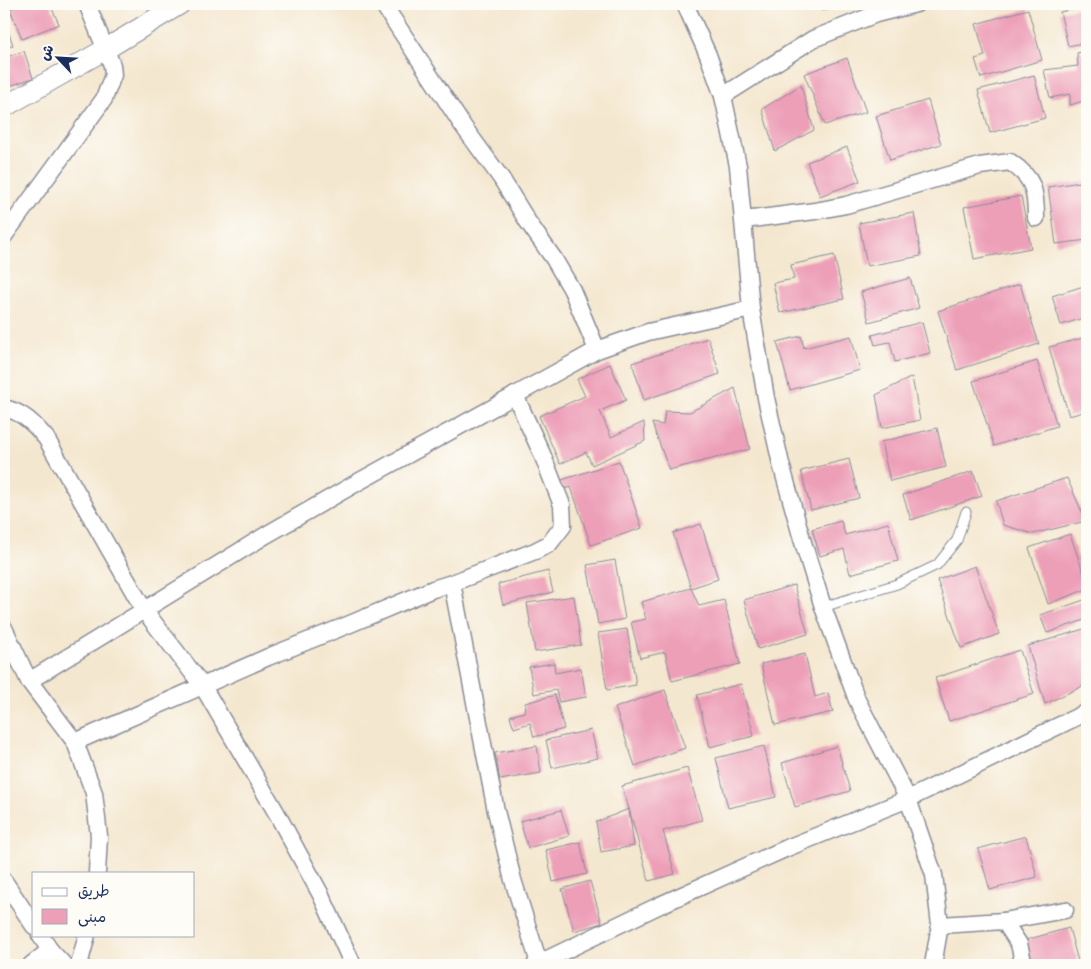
<svg xmlns="http://www.w3.org/2000/svg" width="1091" height="969" viewBox="0 0 1091 969" font-family="Pangolin,'Playpen Sans Arabic',sans-serif">
<rect width="100%" height="100%" fill="#fdfcf7"/>
<filter id="ink" filterUnits="userSpaceOnUse"><feTurbulence type="fractalNoise" baseFrequency=".02" numOctaves="2"/><feDisplacementMap in="SourceGraphic" scale="10" xChannelSelector="R" yChannelSelector="G"/><feConvolveMatrix kernelMatrix="1 2 1 2 8 2 1 2 1" color-interpolation-filters="sRGB"/></filter>
<filter id="wash" filterUnits="userSpaceOnUse"><feTurbulence type="fractalNoise" baseFrequency=".0096" numOctaves="4" result="noise"/><feDisplacementMap in="SourceGraphic" scale="20" xChannelSelector="R" yChannelSelector="G"/><feGaussianBlur stdDeviation="1.12" result="paint"/><feColorMatrix in="noise" values="0 0 0 0 0 0 0 0 0 0 0 0 0 0 0 0 0 1.4 0 .05"/><feComposite in="paint" operator="in"/></filter>
<g filter="url(#wash)">
<rect width="100%" height="100%" fill="#f4e7cf"/>
<g id="blocks">
<g fill="#ed9fb8">
<path d="M22 4H50L59 24 22 39 10 9Z"/>
<path d="M820 4H850V5L822 11Z"/>
<path d="M1087 6V42L1068 46 1060 12Z"/>
<path d="M1028 9 1042 60 981 78 975 59 985 56 976 24Z"/>
<path d="M4 19 13 45 4 49Z"/>
<path d="M24 51 33 78 4 88V58Z"/>
<path d="M1087 51V100L1070 105V94L1050 98 1044 70 1078 66 1077 53Z"/>
<path d="M847 58 866 112 825 125 804 74Z"/>
<path d="M1034 75 1045 118 990 133 978 90Z"/>
<path d="M801 85 814 130 775 151 762 109Z"/>
<path d="M928 100 941 144 890 160 876 116Z"/>
<path d="M847 147 860 181 820 196 807 162Z"/>
<path d="M1087 181V240L1056 244 1048 187Z"/>
<path d="M1021 196 1031 248 974 259 964 207Z"/>
<path d="M914 213 921 256 867 266 859 223Z"/>
<path d="M834 255 844 299 780 313 773 283 794 279 791 265Z"/>
<path d="M910 278 919 308 869 322 861 292Z"/>
<path d="M1020 284 1039 344 957 370 938 311Z"/>
<path d="M1087 285V317L1061 325 1052 296Z"/>
<path d="M922 322 930 353 895 362 890 342 875 345 872 335Z"/>
<path d="M801 336 804 348 851 336 860 370 790 390 777 342Z"/>
<path d="M1087 337V411L1069 416 1049 347Z"/>
<path d="M708 338 720 374 644 400 632 363Z"/>
<path d="M1037 361 1057 426 994 446 973 381Z"/>
<path d="M610 364 626 400 600 411 611 437 644 422 645 441 592 465 586 452 560 464 539 416 585 396 577 379Z"/>
<path d="M912 377 920 420 882 428 876 395Z"/>
<path d="M735 388 750 449 669 470 652 423 663 425 665 411 690 412Z"/>
<path d="M937 428 946 467 890 481 881 442Z"/>
<path d="M849 459 859 498 811 510 801 471Z"/>
<path d="M619 461 642 528 591 545 571 487 562 490 559 481Z"/>
<path d="M973 471 982 496 911 520 903 495Z"/>
<path d="M1067 478 1086 521 1033 534 1003 525 996 501Z"/>
<path d="M841 521 845 535 888 523 898 561 850 574 844 549 820 556 812 529Z"/>
<path d="M701 524 718 579 691 588 673 533Z"/>
<path d="M1070 534 1087 583V589L1048 604 1029 548Z"/>
<path d="M615 560 625 619 598 624 587 565Z"/>
<path d="M975 566 999 634 961 648 937 580Z"/>
<path d="M548 571 553 592 503 605 498 584Z"/>
<path d="M794 585 808 634 758 649 744 600Z"/>
<path d="M691 588 699 606 724 600 740 664 672 681 665 652 640 658 631 622 646 619 641 602Z"/>
<path d="M574 596 581 645 535 652 527 603Z"/>
<path d="M1087 599V619L1047 633 1040 615Z"/>
<path d="M1087 628V684L1045 704 1028 646Z"/>
<path d="M627 629 636 685 607 690 598 633Z"/>
<path d="M1020 650 1034 694 949 721 935 678Z"/>
<path d="M805 654 815 697 828 693 833 712 775 725 761 664Z"/>
<path d="M554 663 555 673 581 668 586 697 559 702 556 690 534 694 529 667Z"/>
<path d="M741 684 754 736 710 747 697 695Z"/>
<path d="M665 690 685 748 635 766 615 708Z"/>
<path d="M555 695 564 729 534 737 530 723 514 728 510 716 524 712 525 703Z"/>
<path d="M591 730 598 758 552 768 546 740Z"/>
<path d="M537 746 541 773 500 780 495 753Z"/>
<path d="M764 746 776 797 728 808 716 758Z"/>
<path d="M837 746 850 791 795 807 782 763Z"/>
<path d="M687 768 702 820 663 831 675 874 649 881 629 809 634 846 601 852 596 822 629 809 622 786Z"/>
<path d="M561 810 569 836 528 848 520 821Z"/>
<path d="M1026 836 1037 877 990 890 978 849Z"/>
<path d="M580 842 587 874 553 882 546 850Z"/>
<path d="M590 881 602 923 574 931 562 889Z"/>
<path d="M1069 928 1079 965H1029L1022 941Z"/>
</g>
</g>
</g>
<g filter="url(#ink)">
<use href="#blocks" fill-opacity="0" stroke="#888b96" stroke-width="1"/>
<g fill="none" stroke-linecap="round" stroke-linejoin="round">
<g stroke="#888b96" stroke-width="11">
<path id="service" d="M823 607 897 584 937 565 957 540 966 512"/>
</g>
<g stroke="#888b96" stroke-width="19">
<g id="minor">
<path d="M383 4 463 126 501 178 528 222 554 259 572 290 597 350"/>
<path d="M685 4 708 55 723 96 738 166 751 309 766 398 781 464 802 539 823 607 857 700 908 799 934 875 940 925 933 965"/>
<path d="M723 96 813 39 876 14 916 4"/>
<path d="M744 220 815 211 846 205 980 166 1010 162C1034 178 1036 191 1036 218"/>
<path d="M4 236 104 99 113 75 112 65 87 4"/>
<path d="M4 408C23 412 34 424 46 438L144 610 202 685 276 812 321 895 353 965"/>
<path d="M452 583 496 811 513 880 539 963"/>
<path d="M4 628 29 681 75 742 94 793 99 836 97 873"/>
<path d="M29 681 266 535 360 481 597 350 648 332 751 309"/>
<path d="M75 742 268 657 350 624 433 589 452 583 535 551 549 544 563 526 562 505 542 454 515 395"/>
<path d="M4 881 34 926"/>
<path d="M1004 921 1019 944 1024 965"/>
<path d="M940 925 1004 921 1065 910"/>
<path d="M40 935 50 950 64 965"/>
<path d="M31 965 50 950"/>
<path d="M79 965 87 935"/>
<path d="M535 965 660 905 787 848 908 799 1087 712"/>
</g>
</g>
<g stroke="#888b96" stroke-width="22">
<path id="tertiary" d="M4 107 106 49 180 4"/>
</g>
<use href="#service" stroke="#fff" stroke-width="9"/>
<use href="#minor" stroke="#fff" stroke-width="16"/>
<use href="#tertiary" stroke="#fff" stroke-width="20"/>
</g>
</g>
<rect width="1091" height="969" fill="none" stroke="#fdfcf7" stroke-width="20"/>
<rect x="32" y="872" width="162" height="65" fill="#fdfcf7" stroke="#a3aaba"/>
<rect x="42" y="888" width="25" height="8" fill="#ffffff" stroke="#a3aaba"/>
<text x="78" y="896" font-size="15" fill="#1b2f5e">طريق</text>
<rect x="42" y="909" width="25" height="15" fill="#ed9fb8" stroke="#a3aaba"/>
<text x="78" y="922" font-size="15" fill="#1b2f5e">مبنى</text>
<g transform="translate(58 58) rotate(295)" stroke="#fdfcf7" stroke-width="4" paint-order="stroke">
<path d="M0-4L9 19L0 12L-9 19Z" fill="#1b2f5e"/>
<text y="-8" font-size="14" font-weight="bold" text-anchor="middle" fill="#1b2f5e">ش</text>
</g>
</svg>
